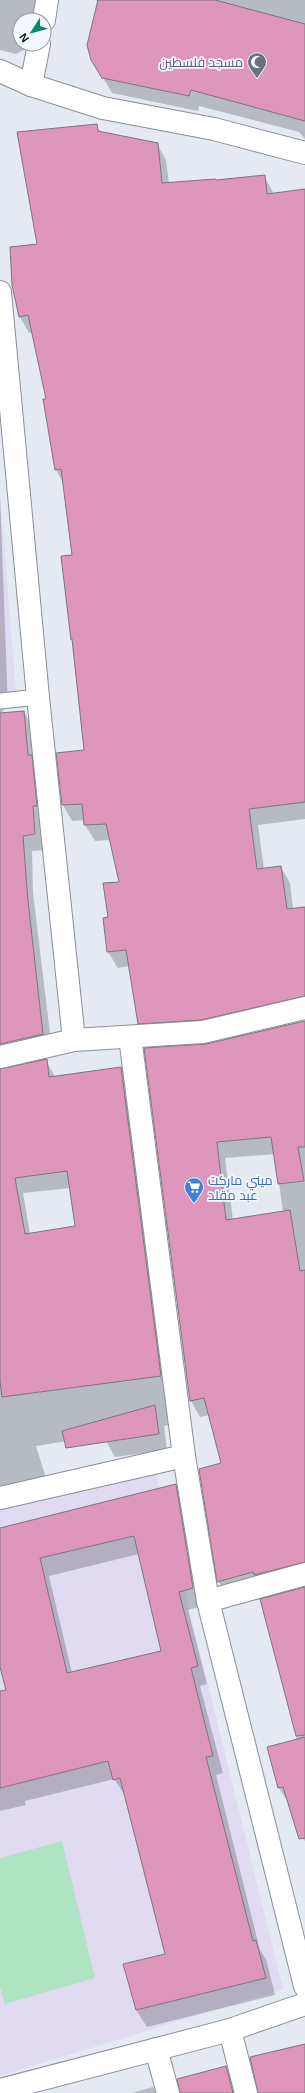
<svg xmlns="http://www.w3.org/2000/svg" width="305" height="2093" viewBox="0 0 305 2093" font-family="Helvetica,Cairo,sans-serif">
<rect width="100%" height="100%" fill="#e4e9f2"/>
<g fill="#e0dbf1">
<path d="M0 495 16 692 0 694Z"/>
<path d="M154 1466 283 1989 0 2076V1504Z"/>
</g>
<path fill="#afe3c4" d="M62 1841 95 1978 5 2004 0 1987V1858Z"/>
<g fill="#0003" fill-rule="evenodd">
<path d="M0 0H41L36 20H20V44H30L29 47 16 54 0 50Z"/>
<path d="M96 0H305V139L299 132 199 106 198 111 112 93 92 59 98 4Z"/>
<path d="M96 125 101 133 157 144 166 160 169 184 216 181 264 176 274 194 305 190V819L258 825 264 869 281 867 290 883 293 909 305 908V1013L148 1039 139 1023 129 966 118 968 108 952 109 918 120 883 110 840 95 841 85 825V820L72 821 63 805 85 751 74 643 72 639 62 557 73 556 64 484 56 470 47 400 33 332 29 333 20 317 38 245Z"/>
<path d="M0 495 8 708 3 710 2 714 24 712 33 728 44 850 32 851 33 893 52 1050 0 1065Z"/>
<path d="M305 1022V1580L228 1597 218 1581 222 1464 209 1415 200 1417 191 1401 145 1049 206 1045ZM275 1154 283 1212 233 1220 225 1158Z"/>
<path d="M46 1060 55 1077 121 1068 130 1084 174 1424 164 1426 167 1450 115 1457 106 1441 105 1435 36 1446 46 1478 0 1492V1070ZM70 1188 76 1227 30 1234 23 1193Z"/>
<path d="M175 1485 186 1503 203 1606 188 1610 207 1684 200 1686 223 1773 216 1775 260 1950 266 1959 275 1995 147 2027 136 2010 166 1954 126 1797 114 1779 25 1801 26 1805 0 1811V1692L7 1691 0 1663V1529ZM139 1554 162 1651 72 1673 49 1576Z"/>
<path d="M305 1588V1840L304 1841 295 1825 289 1804 279 1788 268 1748 297 1740 261 1600Z"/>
<path d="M226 2067 235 2084 238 2093H181Z"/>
<path d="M153 2087 156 2093H132Z"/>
</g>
<g fill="#de96bb" stroke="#7f757a" fill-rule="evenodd">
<path d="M98 0H215L305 24V121L191 90 189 96 102 78 91 60 87 45Z"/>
<path d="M97 124 98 131 158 143 162 183 215 179 216 180 265 175 267 194 305 189V802L249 809 257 869 281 866 287 909 305 907V996L201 1020 138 1024 126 950 107 952 103 918 108 917 103 883 119 882 106 824 84 825 82 804 62 805 56 753 84 750 72 639 71 640 61 556 72 555 61 469 55 470 43 399H46L28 315 19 317 12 285 10 247 37 244 17 132Z"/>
<path d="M24 711 28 755H32L37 806H33L35 834 23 836 28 901 43 1034 0 1044V713Z"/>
<path d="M305 1021V1147H298L304 1181 278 1184 271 1137 217 1142 226 1220 290 1210 300 1271 305 1270V1562L254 1575 253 1572 217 1582 199 1469 221 1463 204 1398 190 1401 144 1048 206 1044Z"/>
<path d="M47 1059 49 1077 121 1067 161 1376 2 1397 0 1381V1069ZM67 1171 75 1226 25 1234 15 1178Z"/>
<path d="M155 1405 159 1434 66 1448 62 1431Z"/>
<path d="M176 1484 193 1588 179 1592 198 1666 191 1668 213 1756 206 1757 253 1941 256 1940 266 1978 136 2010 123 1964 165 1954 120 1778 113 1780 108 1761 0 1788V1691L6 1690 0 1667V1528ZM134 1536 161 1651 67 1673 40 1558Z"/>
<path d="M305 1587V1735L296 1736 260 1599Z"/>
<path d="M305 1737V1838L299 1839 283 1787 278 1788 267 1747Z"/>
<path d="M305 2044V2093H258L250 2057Z"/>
<path d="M226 2066 233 2093H180L177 2079Z"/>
</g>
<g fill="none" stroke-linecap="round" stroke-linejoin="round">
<g stroke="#8a8f97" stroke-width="17">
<path id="service" d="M0 701 38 697"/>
</g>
<g stroke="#8a8f97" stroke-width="24">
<g id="minor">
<path d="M44 20 47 0"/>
<path d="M0 71 31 85 103 108 214 129 305 153"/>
<path d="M31 85 39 44"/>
<path d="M0 292 38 697 74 1040"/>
<path d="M130 1037 184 1456 208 1601 305 1986"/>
<path d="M0 1057 74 1040 203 1032 305 1008"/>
<path d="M0 1498 184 1456"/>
<path d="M208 1601 305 1574"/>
<path d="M230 2030 246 2093"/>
<path d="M156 2049 168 2093"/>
<path d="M0 2090 230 2030 305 2004"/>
</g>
</g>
<use href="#service" stroke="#fff" stroke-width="15"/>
<use href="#minor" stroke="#fff" stroke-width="22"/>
</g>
<defs>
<g id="mosque-pin" transform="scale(1)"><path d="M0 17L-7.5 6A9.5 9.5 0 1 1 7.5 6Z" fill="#6b7280" stroke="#f2f6fe"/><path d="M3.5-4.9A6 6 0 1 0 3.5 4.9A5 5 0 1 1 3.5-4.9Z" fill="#fff"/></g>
<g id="supermarket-pin" transform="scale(1)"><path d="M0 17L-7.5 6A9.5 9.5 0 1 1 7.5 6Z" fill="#3f7fe0" stroke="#f2f6fe"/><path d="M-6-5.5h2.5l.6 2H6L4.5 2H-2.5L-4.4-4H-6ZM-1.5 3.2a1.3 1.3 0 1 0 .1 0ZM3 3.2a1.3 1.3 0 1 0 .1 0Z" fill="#fff"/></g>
</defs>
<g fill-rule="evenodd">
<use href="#mosque-pin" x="257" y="62"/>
<use href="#supermarket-pin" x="194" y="1187"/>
</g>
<g text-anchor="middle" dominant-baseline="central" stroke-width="3.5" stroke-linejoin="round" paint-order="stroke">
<g font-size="13" fill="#5b616d" stroke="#f2f6fe" text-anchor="end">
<text x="243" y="62">مسجد فلسطين</text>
</g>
<g font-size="13" fill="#366cbe" stroke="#f2f6fe" text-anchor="start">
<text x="208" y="1180">ميني ماركت<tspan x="208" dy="15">عبد مقلد</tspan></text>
</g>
</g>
<g transform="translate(32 32) rotate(234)"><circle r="19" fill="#f2f6fe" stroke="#989ba1"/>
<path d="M0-3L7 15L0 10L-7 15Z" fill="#028a6f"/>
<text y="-6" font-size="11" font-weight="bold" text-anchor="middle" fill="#111215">N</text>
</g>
</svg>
